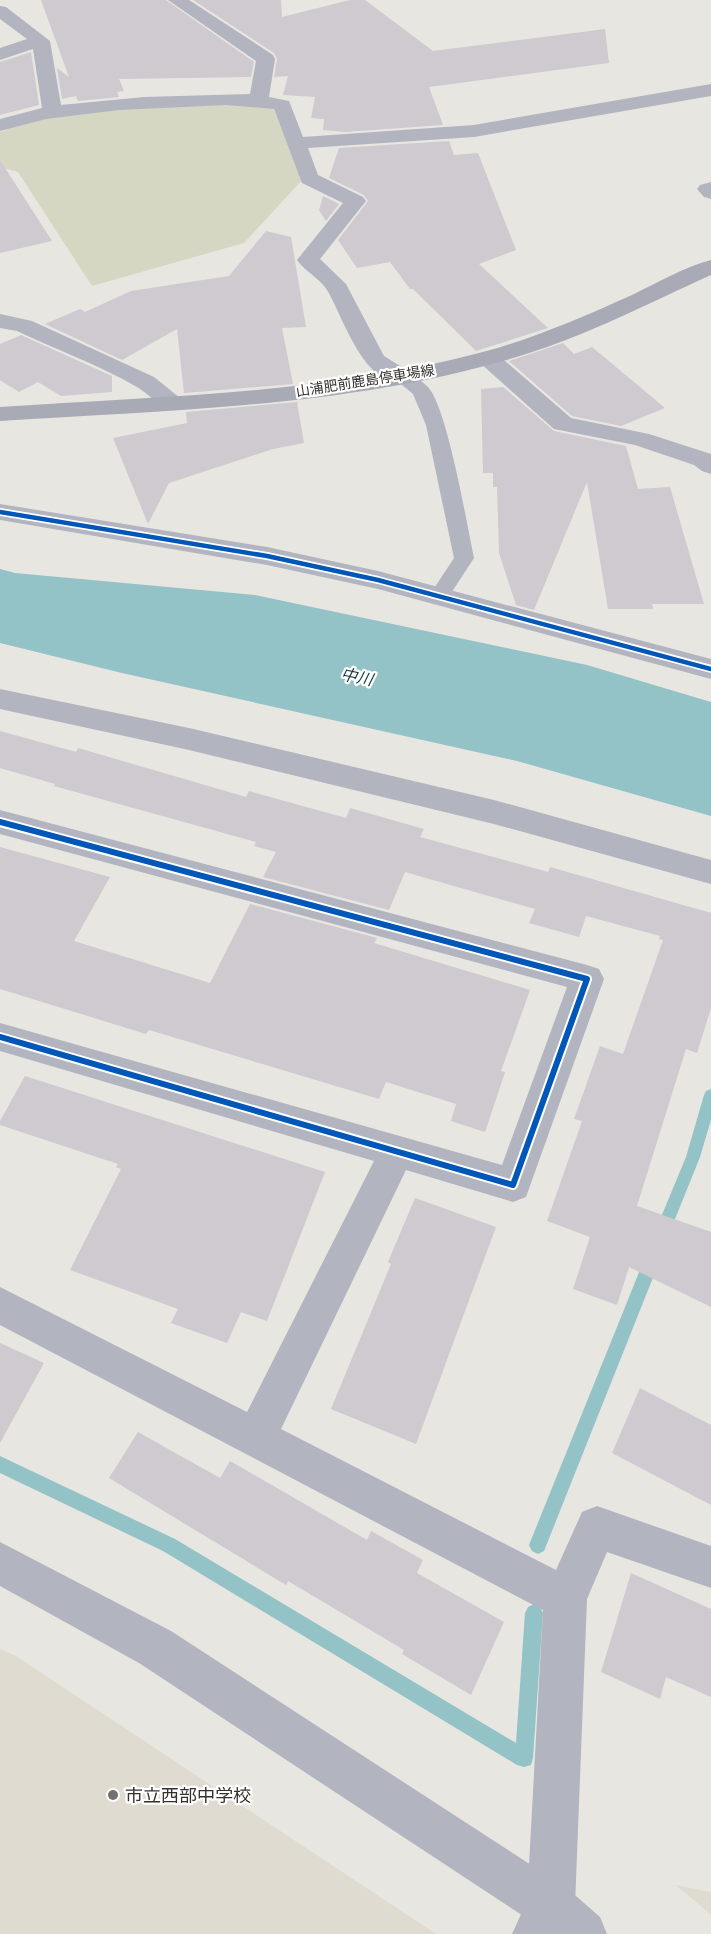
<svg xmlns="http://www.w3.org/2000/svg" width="711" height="1934" viewBox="0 0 711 1934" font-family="Barlow,'Noto Sans JP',sans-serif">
<rect width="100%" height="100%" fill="#e8e6e1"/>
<g fill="#e0dbd0">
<path d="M0 1649 16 1656 436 1934H0Z"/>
<path d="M676 1885 711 1892V1915Z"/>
</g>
<path fill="#d6d7c3" d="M256 103 273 108 303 179 244 243 92 286 18 172 0 167V132C78 102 173 106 256 103Z"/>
<path fill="#93c2c7" d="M0 569 15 573 255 595 587 665 711 702V816L517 761 122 673 0 643Z"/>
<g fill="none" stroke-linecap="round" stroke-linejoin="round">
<g fill="#93c2c7" fill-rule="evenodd">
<path d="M711 1089V1120L700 1157 667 1239 662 1241 657 1239 654 1234 686 1157 704 1095 706 1091Z"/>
<path d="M652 1253 657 1255 660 1260 544 1551 538 1554 532 1551 529 1545 644 1260 647 1255Z"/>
<path d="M0 1456 175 1539 516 1743 525 1613 528 1607 534 1604 540 1607 543 1613 533 1758 531 1765 524 1767 517 1765 163 1551 0 1473Z"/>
</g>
</g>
<g fill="#cfc9d0">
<path d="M41 0H166L254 62 251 77 119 79 124 91 117 92 119 97 78 101 76 96 62 99 57 68 69 77Z"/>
<path d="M193 0H281L282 17 350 0H365L433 51 605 29 609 63 429 87 443 125 345 132 323 130 324 119 311 118 315 97 283 95 288 76 274 77 277 59 274 53Z"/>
<path d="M31 52 39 105 0 115V62Z"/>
<path d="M449 141 454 155 478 153 516 250 479 264 548 328 476 351 413 289H410L390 262 357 268 338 240 368 201 364 195 329 178 339 148Z"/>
<path d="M0 160 52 241 0 253Z"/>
<path d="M323 196 339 204 326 221 319 210Z"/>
<path d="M266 231 291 237 306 327 282 328 293 384 184 393 177 329 122 360 45 324 80 309 85 312 131 291 229 276Z"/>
<path d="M21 335 112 376V392L61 396 38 382 19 392 0 380V344Z"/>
<path d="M563 343 574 354 592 347 665 408 621 426 572 416 509 361Z"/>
<path d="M503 387 554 431 626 446 638 489 670 487 704 604H652L653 609H608L587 482 534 610 516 605 499 553 497 487H493V473H483L481 389Z"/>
<path d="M297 402 304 443 273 449 169 483 148 524 113 438 187 423 186 412Z"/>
<path d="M0 731 76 752 78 748 246 797 249 791 346 818 350 808 424 829 420 837 548 872 550 867 711 913V1008L697 1053 686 1049 637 1206 711 1232V1307L629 1267 617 1305 573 1289 590 1237 547 1221 582 1121 574 1119 600 1046 623 1054 663 940 659 939 660 936 586 916 579 937 529 923 535 909 405 872 389 910 263 877 276 852 254 846 256 842 54 786 55 784 0 768Z"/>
<path d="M0 847 110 877 74 941 210 983 250 904 377 938 374 943 530 990 501 1071 505 1072 485 1132 451 1121 456 1104 386 1082 379 1099 149 1030 146 1034 0 989Z"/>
<path d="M25 1076 325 1172 267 1321 241 1312 227 1343 171 1323 178 1309 70 1270 121 1169 116 1167 118 1164 0 1125V1121Z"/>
<path d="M415 1198 496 1227 416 1444 331 1409 391 1264 388 1262Z"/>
<path d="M0 1343 44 1363 0 1443Z"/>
<path d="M640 1388 711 1425V1505L612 1453Z"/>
<path d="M138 1432 220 1478 230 1461 367 1540 371 1531 423 1560 417 1573 504 1622 471 1695 402 1654 404 1650 288 1581 286 1585 109 1478Z"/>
<path d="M631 1573 711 1609V1697L666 1677 660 1699 601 1672Z"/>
</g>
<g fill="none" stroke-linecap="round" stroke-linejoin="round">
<path fill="#b2b4bf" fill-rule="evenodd" d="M400 371C409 373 421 380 428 387 447 407 467 525 474 558L446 601 439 603 432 601 429 596 454 558 426 425 413 394 391 376 394 372Z"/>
<g fill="#b2b4bf" fill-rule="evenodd">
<path d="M168 0H189L273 55 275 59 269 97 289 101 303 137 474 125 711 84V96L474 137 308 148 318 175 363 197 366 201 320 259 346 284 384 356 408 371 412 376 408 381C365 392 344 318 327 290 320 278 305 272 297 260L343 203 302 183 274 109 226 105 119 110 46 119 0 131V119L42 108 33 49 0 60V48L27 39 0 19V6L6 7 50 41 61 105 144 97 250 94 256 61Z"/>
<path d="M711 182V199L704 197 697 189 700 185Z"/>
<path d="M0 314 32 321 154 377 185 402 181 407C162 412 152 396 137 387 99 365 57 350 17 331L0 328Z"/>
<path d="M488 351 496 353 571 418 649 434 711 454V474L702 471 694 465 635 445 554 429 480 363 476 358 480 353Z"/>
<path d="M0 504 267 547 378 571 711 659V679L378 589 267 565 0 520Z"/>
<path d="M0 689 189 728 494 800 711 860V884L494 824 189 750 0 709Z"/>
<path d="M0 810 587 965 599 969 604 979 526 1197 513 1202 406 1170 281 1429 556 1570 582 1512 597 1506 711 1546V1588L607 1552 587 1599 575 1906 562 1934H512L527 1901 543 1610 0 1325V1287L247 1412 374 1161 0 1051V1023L502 1165 567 987 0 834Z"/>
</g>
<path fill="#b2b4bf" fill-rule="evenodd" d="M0 1542 171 1631 568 1889 600 1917 607 1934H546L534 1923 139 1663 0 1586Z"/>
<path fill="#a8aab6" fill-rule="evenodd" d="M711 260V275C649 303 588 335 523 355 354 407 174 410 0 421V407C161 396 327 394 483 352 535 338 583 317 632 295 657 283 684 267 711 260Z"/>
<g stroke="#fff" stroke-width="8">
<path id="cycleway-far1" d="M0 512 267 556 378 580 711 669"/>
</g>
<g stroke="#fff" stroke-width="10">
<path id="cycleway" d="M0 822 587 979 513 1185 0 1037"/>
</g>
<use href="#cycleway-far1" stroke="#0057b8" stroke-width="4.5"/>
<use href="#cycleway" stroke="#0057b8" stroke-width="6"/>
</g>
<circle fill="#73716d" stroke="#fff" stroke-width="2" cx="113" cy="1795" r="6"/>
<g text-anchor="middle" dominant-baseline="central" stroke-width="4.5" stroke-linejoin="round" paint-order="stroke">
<g font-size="14" fill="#34322f" stroke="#fff">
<text transform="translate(365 380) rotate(-9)">山浦肥前鹿島停車場線</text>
</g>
<g font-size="16" font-style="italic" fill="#14363b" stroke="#fff">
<text transform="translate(357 676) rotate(12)">中川</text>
</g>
<g font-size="18" fill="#34322f" stroke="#fff" text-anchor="start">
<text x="125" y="1795">市立西部中学校</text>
</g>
</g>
</svg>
